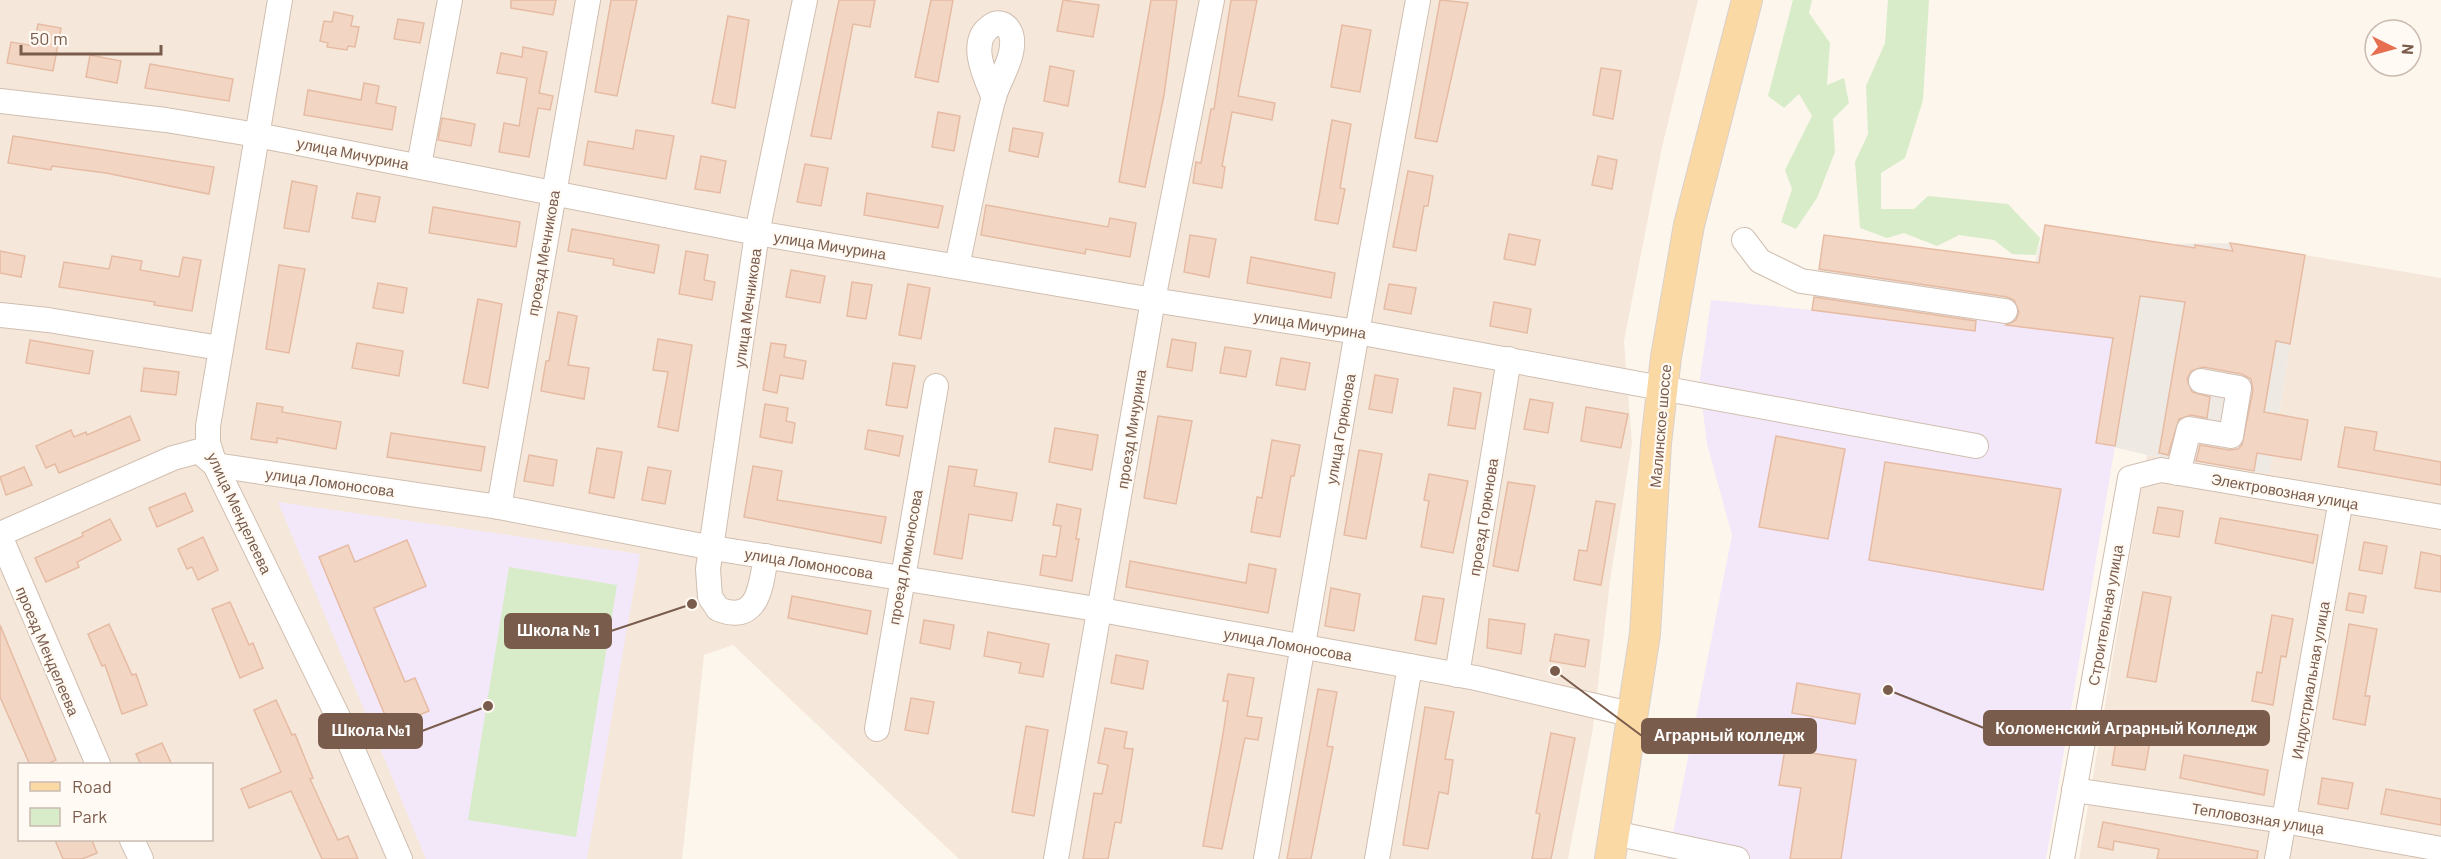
<svg xmlns="http://www.w3.org/2000/svg" width="2441" height="859" viewBox="0 0 2441 859" font-family="Barlow,sans-serif">
<rect width="100%" height="100%" fill="#fdf6ec"/>
<g fill="#f5e8da" fill-rule="evenodd">
<path d="M0 0H1698L1662 147 1624 341 1632 443 1610 581 1593 728 1568 859H959L733 645 704 655 682 859H0ZM20 764H212V840H20Z"/>
<path d="M2305 255 2441 278V859H2079L2147 455 2269 474Z"/>
</g>
<path fill="#efe9e4" d="M2045 225 2171 244 2230 243 2305 255 2269 474 2147 455 2096 443 2113 337 2005 325V319L1977 315 1975 331 1812 310 1824 235 2035 263Z"/>
<g fill="#f3e8fa">
<path d="M1711 300 1812 310 1975 330 1977 315 2006 319 2005 325 2113 338 2096 443 2115 446 2046 859H1668L1732 535 1707 444 1701 395 1700 379Z"/>
<path d="M278 502 640 554 587 859H426Z"/>
</g>
<g fill="#d8ecc9">
<path d="M1793 0H1812L1809 13 1830 43 1827 85 1844 78 1849 103 1833 119 1835 152 1817 198 1796 229 1781 222 1792 189 1785 170 1812 116 1799 94 1784 108 1768 96Z"/>
<path d="M1888 0H1929L1923 100 1905 158 1881 173V209H1914L1928 196 2008 204 2040 238 2036 255 2012 254 1994 240 1959 235 1937 246 1904 233 1887 238 1860 228 1855 162 1868 134 1866 86 1885 43Z"/>
<path d="M509 567 617 585 576 837 468 820Z"/>
</g>
<g fill="#f3d5c3" stroke="#e6bba3" stroke-width="1.5">
<path d="M511 0H556L553 15 511 8Z"/>
<path d="M611 0H637L617 96 595 92Z"/>
<path d="M839 0H875L870 27 853 24 831 139 811 136Z"/>
<path d="M931 0H953L938 82 915 77Z"/>
<path d="M1063 0 1099 5 1093 37 1057 31Z"/>
<path d="M1151 0H1177L1164 95 1145 187 1119 182Z"/>
<path d="M1231 0H1257L1238 96 1275 103 1272 120 1232 112 1222 166 1225 167 1222 188 1193 183 1196 162 1201 163 1211 109H1214Z"/>
<path d="M1440 0 1468 3 1437 142 1415 138Z"/>
<path d="M334 12 353 16 351 26 359 27 355 47 348 46 347 50 327 47 328 43 320 41 324 21 332 22Z"/>
<path d="M728 16 749 20 735 108 712 103Z"/>
<path d="M398 19 424 23 420 43 394 39Z"/>
<path d="M38 24 61 28 53 71 7 63 11 42 34 46Z"/>
<path d="M1342 25 1371 30 1360 92 1331 87Z"/>
<path d="M523 47 547 52 539 93 553 96 550 110 538 108 529 157 499 152 504 123 519 126 527 78 497 73 501 53 522 57Z"/>
<path d="M90 55 121 61 117 83 86 77Z"/>
<path d="M150 64 233 79 229 101 145 88Z"/>
<path d="M1050 66 1074 71 1068 106 1044 101Z"/>
<path d="M1601 68 1621 71 1613 119 1593 115Z"/>
<path d="M364 83 379 86 376 103 396 107 392 130 304 115 308 90 361 100Z"/>
<path d="M938 112 960 116 954 151 932 147Z"/>
<path d="M442 118 475 124 471 146 438 140Z"/>
<path d="M1332 120 1351 124 1340 188 1345 189 1338 224 1315 220Z"/>
<path d="M1013 128 1043 133 1038 157 1009 151Z"/>
<path d="M636 130 674 136 666 179 584 165 588 141 633 149Z"/>
<path d="M13 136 214 167 209 194 106 173 52 166 51 170 8 163Z"/>
<path d="M701 156 726 161 720 193 695 189Z"/>
<path d="M1598 156 1617 160 1612 189 1592 185Z"/>
<path d="M805 164 828 168 821 206 797 202Z"/>
<path d="M1408 171 1433 176 1428 206H1424L1416 251 1393 247Z"/>
<path d="M292 181 317 186 309 232 284 228Z"/>
<path d="M357 193 380 197 375 222 352 218Z"/>
<path d="M867 193 943 206 938 228 864 215Z"/>
<path d="M986 205 1108 227 1110 218 1136 223 1130 257 1086 249 1085 254 981 235Z"/>
<path d="M433 207 520 222 516 247 429 233Z"/>
<path d="M2045 225 2195 248V245L2233 251 2230 243 2305 255 2290 344 2276 341 2264 412 2308 420 2301 460 2257 453 2254 471 2196 461 2200 445 2229 450 2238 449 2242 445 2253 390 2251 379 2242 374 2203 367 2191 371 2187 379 2192 392 2210 397 2207 418 2191 415 2179 419 2168 455 2159 453 2185 302 2140 296 2115 446 2096 443 2113 338 2006 325 2016 320 2019 312 2014 300 2007 297 1819 269 1824 235 2039 263Z"/>
<path d="M572 229 659 245 654 273 613 265 614 259 568 251Z"/>
<path d="M1509 234 1540 240 1535 265 1504 259Z"/>
<path d="M1190 235 1216 239 1209 277 1184 272Z"/>
<path d="M0 251 25 256 21 277 0 273Z"/>
<path d="M686 251 708 255 704 280 715 282 712 300 679 294Z"/>
<path d="M112 256 142 261 140 270 179 277 183 257 201 260 192 311 154 305 155 302 59 287 64 262 109 269Z"/>
<path d="M1251 257 1335 273 1331 298 1247 283Z"/>
<path d="M279 265 305 269 289 353 266 349Z"/>
<path d="M791 270 825 276 820 303 786 297Z"/>
<path d="M852 282 872 285 866 319 847 316Z"/>
<path d="M378 283 407 288 403 313 373 308Z"/>
<path d="M908 284 930 288 921 339 899 335Z"/>
<path d="M1389 284 1416 288 1411 314 1384 309Z"/>
<path d="M1814 297 1976 321 1975 331 1812 310Z"/>
<path d="M478 299 502 304 488 388 463 383Z"/>
<path d="M1494 302 1531 309 1527 333 1490 326Z"/>
<path d="M558 312 577 316 568 365 589 368 584 399 541 391 546 361H549Z"/>
<path d="M658 339 692 345 678 431 658 427 668 372 653 370Z"/>
<path d="M1172 339 1196 343 1192 371 1167 367Z"/>
<path d="M30 340 93 351 89 374 26 363Z"/>
<path d="M357 343 403 351 399 376 352 368Z"/>
<path d="M771 343 786 345 784 357 806 361 803 379 780 375 777 393 763 390Z"/>
<path d="M1225 347 1251 351 1246 377 1220 373Z"/>
<path d="M1281 358 1310 363 1305 390 1276 385Z"/>
<path d="M893 363 915 366 907 408 886 405Z"/>
<path d="M144 368 179 372 176 395 141 391Z"/>
<path d="M1375 375 1398 379 1392 413 1369 409Z"/>
<path d="M1454 388 1481 393 1475 429 1448 425Z"/>
<path d="M1530 399 1553 403 1548 433 1524 429Z"/>
<path d="M257 403 283 407 282 412 341 422 336 449 277 438V443L251 439Z"/>
<path d="M765 404 788 408 786 421 795 423 792 443 760 437Z"/>
<path d="M1586 407 1628 414 1621 448 1581 441Z"/>
<path d="M130 416 140 440 59 473 55 464 46 468 36 446 71 430 74 437 86 432 87 435Z"/>
<path d="M1158 416 1192 421 1176 504 1144 498Z"/>
<path d="M2345 427 2377 432 2374 450 2441 462V485L2338 467Z"/>
<path d="M1055 428 1098 435 1092 470 1049 462Z"/>
<path d="M868 430 903 436 899 456 865 449Z"/>
<path d="M391 433 485 447 481 471 387 457Z"/>
<path d="M1776 436 1845 449 1828 539 1759 527Z"/>
<path d="M1272 440 1300 445 1294 476H1291L1280 537 1251 532 1257 497 1262 498Z"/>
<path d="M597 448 622 452 614 498 589 493Z"/>
<path d="M1359 450 1382 454 1366 539 1344 535Z"/>
<path d="M529 455 557 460 553 486 524 481Z"/>
<path d="M1885 462 2061 489 2043 590 1869 560Z"/>
<path d="M753 466 782 471 777 500 886 517 881 543 744 517Z"/>
<path d="M949 466 977 470 974 486 1017 493 1012 521 969 514 962 559 934 554Z"/>
<path d="M24 467 32 485 6 495 0 477Z"/>
<path d="M648 467 671 471 665 504 642 500Z"/>
<path d="M1429 474 1468 481 1453 553 1421 547 1429 501 1424 500Z"/>
<path d="M1508 482 1535 486 1518 571 1493 566Z"/>
<path d="M185 493 193 511 157 527 149 508Z"/>
<path d="M1596 501 1615 504 1601 585 1574 580 1579 550 1587 551Z"/>
<path d="M1057 504 1081 509 1076 539H1079L1072 581 1040 575 1043 555 1056 557 1061 526 1053 525Z"/>
<path d="M2158 507 2183 511 2179 537 2153 533Z"/>
<path d="M2220 518 2318 535 2313 563 2215 543Z"/>
<path d="M110 519 121 540 77 562 79 567 46 582 35 558 83 536 82 533Z"/>
<path d="M203 537 218 570 198 580 192 567 187 569 178 549Z"/>
<path d="M407 540 426 586 374 608 405 682 415 678 429 711 390 727 319 557 348 545 355 562Z"/>
<path d="M2364 542 2387 546 2382 574 2359 570Z"/>
<path d="M2421 552 2441 556V592L2415 588Z"/>
<path d="M1130 561 1246 583 1249 564 1276 569 1268 613 1126 587Z"/>
<path d="M1331 588 1360 594 1354 631 1325 626Z"/>
<path d="M2143 592 2171 597 2156 682 2127 677Z"/>
<path d="M2349 593 2366 596 2363 613 2346 610Z"/>
<path d="M792 596 871 611 867 634 788 618Z"/>
<path d="M1423 596 1444 599 1436 644 1415 640Z"/>
<path d="M230 602 249 645 253 643 263 668 240 678 212 609Z"/>
<path d="M2272 615 2293 619 2286 657 2281 656 2273 705 2252 701 2257 672 2262 673Z"/>
<path d="M1489 619 1525 624 1521 654 1487 648Z"/>
<path d="M924 620 954 625 950 649 920 643Z"/>
<path d="M109 624 132 675 136 674 147 705 122 714 105 665 102 666 88 634Z"/>
<path d="M2349 624 2377 629 2365 696H2370L2365 725 2333 719Z"/>
<path d="M0 625 56 760 44 765H30L0 697Z"/>
<path d="M988 632 1049 644 1043 677 1019 673 1021 663 984 656Z"/>
<path d="M1555 634 1589 640 1585 667 1550 661Z"/>
<path d="M1116 655 1148 661 1143 689 1111 683Z"/>
<path d="M1228 674 1254 678 1247 716 1262 718 1258 740 1245 738 1222 849 1203 846 1223 734 1228 701H1223Z"/>
<path d="M1797 683 1860 694 1855 724 1792 713Z"/>
<path d="M1318 689 1337 692 1327 746 1333 747 1311 859H1287Z"/>
<path d="M911 698 934 702 928 734 905 730Z"/>
<path d="M276 700 292 735 295 734 313 778 310 779 338 840 348 836 358 859H322L291 791 249 808 241 789 281 772 254 710Z"/>
<path d="M1425 707 1454 712 1445 759 1453 760 1448 794 1439 792 1428 849 1403 845Z"/>
<path d="M2120 717 2139 721 2136 739 2150 741 2145 770 2112 765Z"/>
<path d="M1026 726 1048 730 1034 816 1012 812Z"/>
<path d="M1105 728 1127 732 1124 748 1133 749 1125 798 1121 823 1115 822 1108 859H1083L1094 793 1102 794 1108 765 1098 763Z"/>
<path d="M1551 733 1575 738 1551 859H1532L1540 814 1536 813Z"/>
<path d="M162 743 172 765H141L136 754Z"/>
<path d="M1785 749 1856 760 1841 859H1790L1801 788 1779 785Z"/>
<path d="M2184 755 2268 770 2264 795 2180 778Z"/>
<path d="M2322 778 2353 783 2348 809 2318 804Z"/>
<path d="M2386 789 2441 799V825L2381 814Z"/>
<path d="M2103 822 2258 851 2257 859H2157L2159 849 2114 841 2113 850 2098 847Z"/>
<path d="M55 840H92L97 853 82 859H63Z"/>
</g>
<g fill="none" stroke-linecap="round" stroke-linejoin="round">
<g stroke="#d1beb0" stroke-width="26">
<g id="minor">
<path d="M280 0 208 426V443L215 465 342 725 400 859"/>
<path d="M0 101 166 120 257 135 757 233 1153 300 1357 332 1976 446"/>
<path d="M419 165 450 0"/>
<path d="M1744 240 1760 261 1801 281 2005 311"/>
<path d="M957 266C969 211 979 155 993 100 998 80 1014 60 1012 39 1011 29 1002 18 991 26 967 42 986 78 994 98"/>
<path d="M0 315 48 320 220 348"/>
<path d="M2178 473 2189 429 2231 436 2239 388 2201 381"/>
<path d="M499 507 588 0"/>
<path d="M0 534 173 458 199 451 215 465 499 507 713 548 1090 608 1476 678 1634 715"/>
<path d="M0 536 98 764"/>
<path d="M766 556C761 585 759 625 718 609L710 597 708 569 757 233 805 0"/>
<path d="M1457 675 1509 359"/>
<path d="M877 729 936 386"/>
<path d="M2074 790 2284 821 2441 849"/>
<path d="M1614 833 1737 859"/>
<path d="M132 840 141 859"/>
<path d="M1056 859 1153 300 1212 0"/>
<path d="M1266 859 1357 332 1418 0"/>
<path d="M1377 859 1410 666"/>
<path d="M2062 859 2130 478 2161 470 2441 517"/>
<path d="M2277 859 2341 500"/>
</g>
</g>
<g stroke="#dad1cd" stroke-width="32">
<path id="major" d="M1610 859 1645 634 1656 443 1666 357 1689 225 1747 0"/>
</g>
<use href="#minor" stroke="#fff" stroke-width="24"/>
<use href="#major" stroke="#fbd9a5" stroke-width="30"/>
</g>
<g text-anchor="middle" dominant-baseline="central" stroke-width="4.5" stroke-linejoin="round" paint-order="stroke">
<g font-size="15" fill="#7a5c4d" stroke="#fffaf3">
<text transform="translate(353 153) rotate(11)">улица Мичурина</text>
<text transform="translate(830 245) rotate(9)">улица Мичурина</text>
<text transform="translate(543 253) rotate(-80)">проезд Мечникова</text>
<text transform="translate(747 308) rotate(-82)">улица Мечникова</text>
<text transform="translate(1310 324) rotate(9)">улица Мичурина</text>
<text transform="translate(1660 426) rotate(-85)">Малинское шоссе</text>
<text transform="translate(1131 429) rotate(-81)">проезд Мичурина</text>
<text transform="translate(1340 429) rotate(-80)">улица Горюнова</text>
<text transform="translate(330 482) rotate(8)">улица Ломоносова</text>
<text transform="translate(2285 491) rotate(10)">Электровозная улица</text>
<text transform="translate(240 513) rotate(65)">улица Менделеева</text>
<text transform="translate(1483 517) rotate(-81)">проезд Горюнова</text>
<text transform="translate(905 557) rotate(-80)">проезд Ломоносова</text>
<text transform="translate(809 563) rotate(9)">улица Ломоносова</text>
<text transform="translate(2105 615) rotate(-80)">Строительная улица</text>
<text transform="translate(1288 644) rotate(10)">улица Ломоносова</text>
<text transform="translate(48 651) rotate(67)">проезд Менделеева</text>
<text transform="translate(2310 680) rotate(-80)">Индустриальная улица</text>
<text transform="translate(2258 818) rotate(9)">Тепловозная улица</text>
</g>
</g>
<path fill="none" stroke="#7a5c4d" stroke-width="2" d="M692 604L611 631M1888 690L1984 728M488 706L422 731M1555 671L1642 736"/>
<g fill="#7a5c4d" stroke="#fffaf3" stroke-width="2">
<circle cx="692" cy="604" r="6"/>
<circle cx="1888" cy="690" r="6"/>
<circle cx="488" cy="706" r="6"/>
<circle cx="1555" cy="671" r="6"/>
</g>
<g fill="#7a5c4d" stroke="#7a5c4d" stroke-width="2">
<rect x="505" y="614" width="106" height="34" rx="6"/>
<rect x="1984" y="711" width="285" height="34" rx="6"/>
<rect x="319" y="714" width="103" height="34" rx="6"/>
<rect x="1642" y="719" width="174" height="34" rx="6"/>
</g>
<g font-size="16" text-anchor="middle" font-weight="bold" fill="#fff">
<text x="558" y="636">Школа № 1</text>
<text x="2126" y="734">Коломенский Аграрный Колледж</text>
<text x="371" y="736">Школа №1</text>
<text x="1729" y="741">Аграрный колледж</text>
</g>
<rect x="18" y="763" width="195" height="78" fill="#fffaf3" stroke="#cabbb1" stroke-width="1.5"/>
<rect x="30" y="782" width="30" height="9" fill="#fbd9a5" stroke="#cabbb1" stroke-width="1.5"/>
<text x="72" y="793" font-size="18" fill="#7a5c4d">Road</text>
<rect x="30" y="808" width="30" height="18" fill="#d8ecc9" stroke="#cabbb1" stroke-width="1.5"/>
<text x="72" y="823" font-size="18" fill="#7a5c4d">Park</text>
<g transform="translate(2393 48) rotate(95)"><circle r="28" fill="#fffaf3" stroke="#cabbb1" stroke-width="1.5"/>
<path d="M0-4.5L10 22L0 15L-10 22Z" fill="#e76f51"/>
<text y="-9" font-size="16" font-weight="bold" text-anchor="middle" fill="#7a5c4d">N</text>
</g>
<path d="M21 45v9h140v-9" fill="none" stroke="#7a5c4d" stroke-width="3"/>
<text x="30" y="45" font-size="18" fill="#7a5c4d" stroke="#fffaf3" stroke-width="4.5" paint-order="stroke">50 m</text>
</svg>
